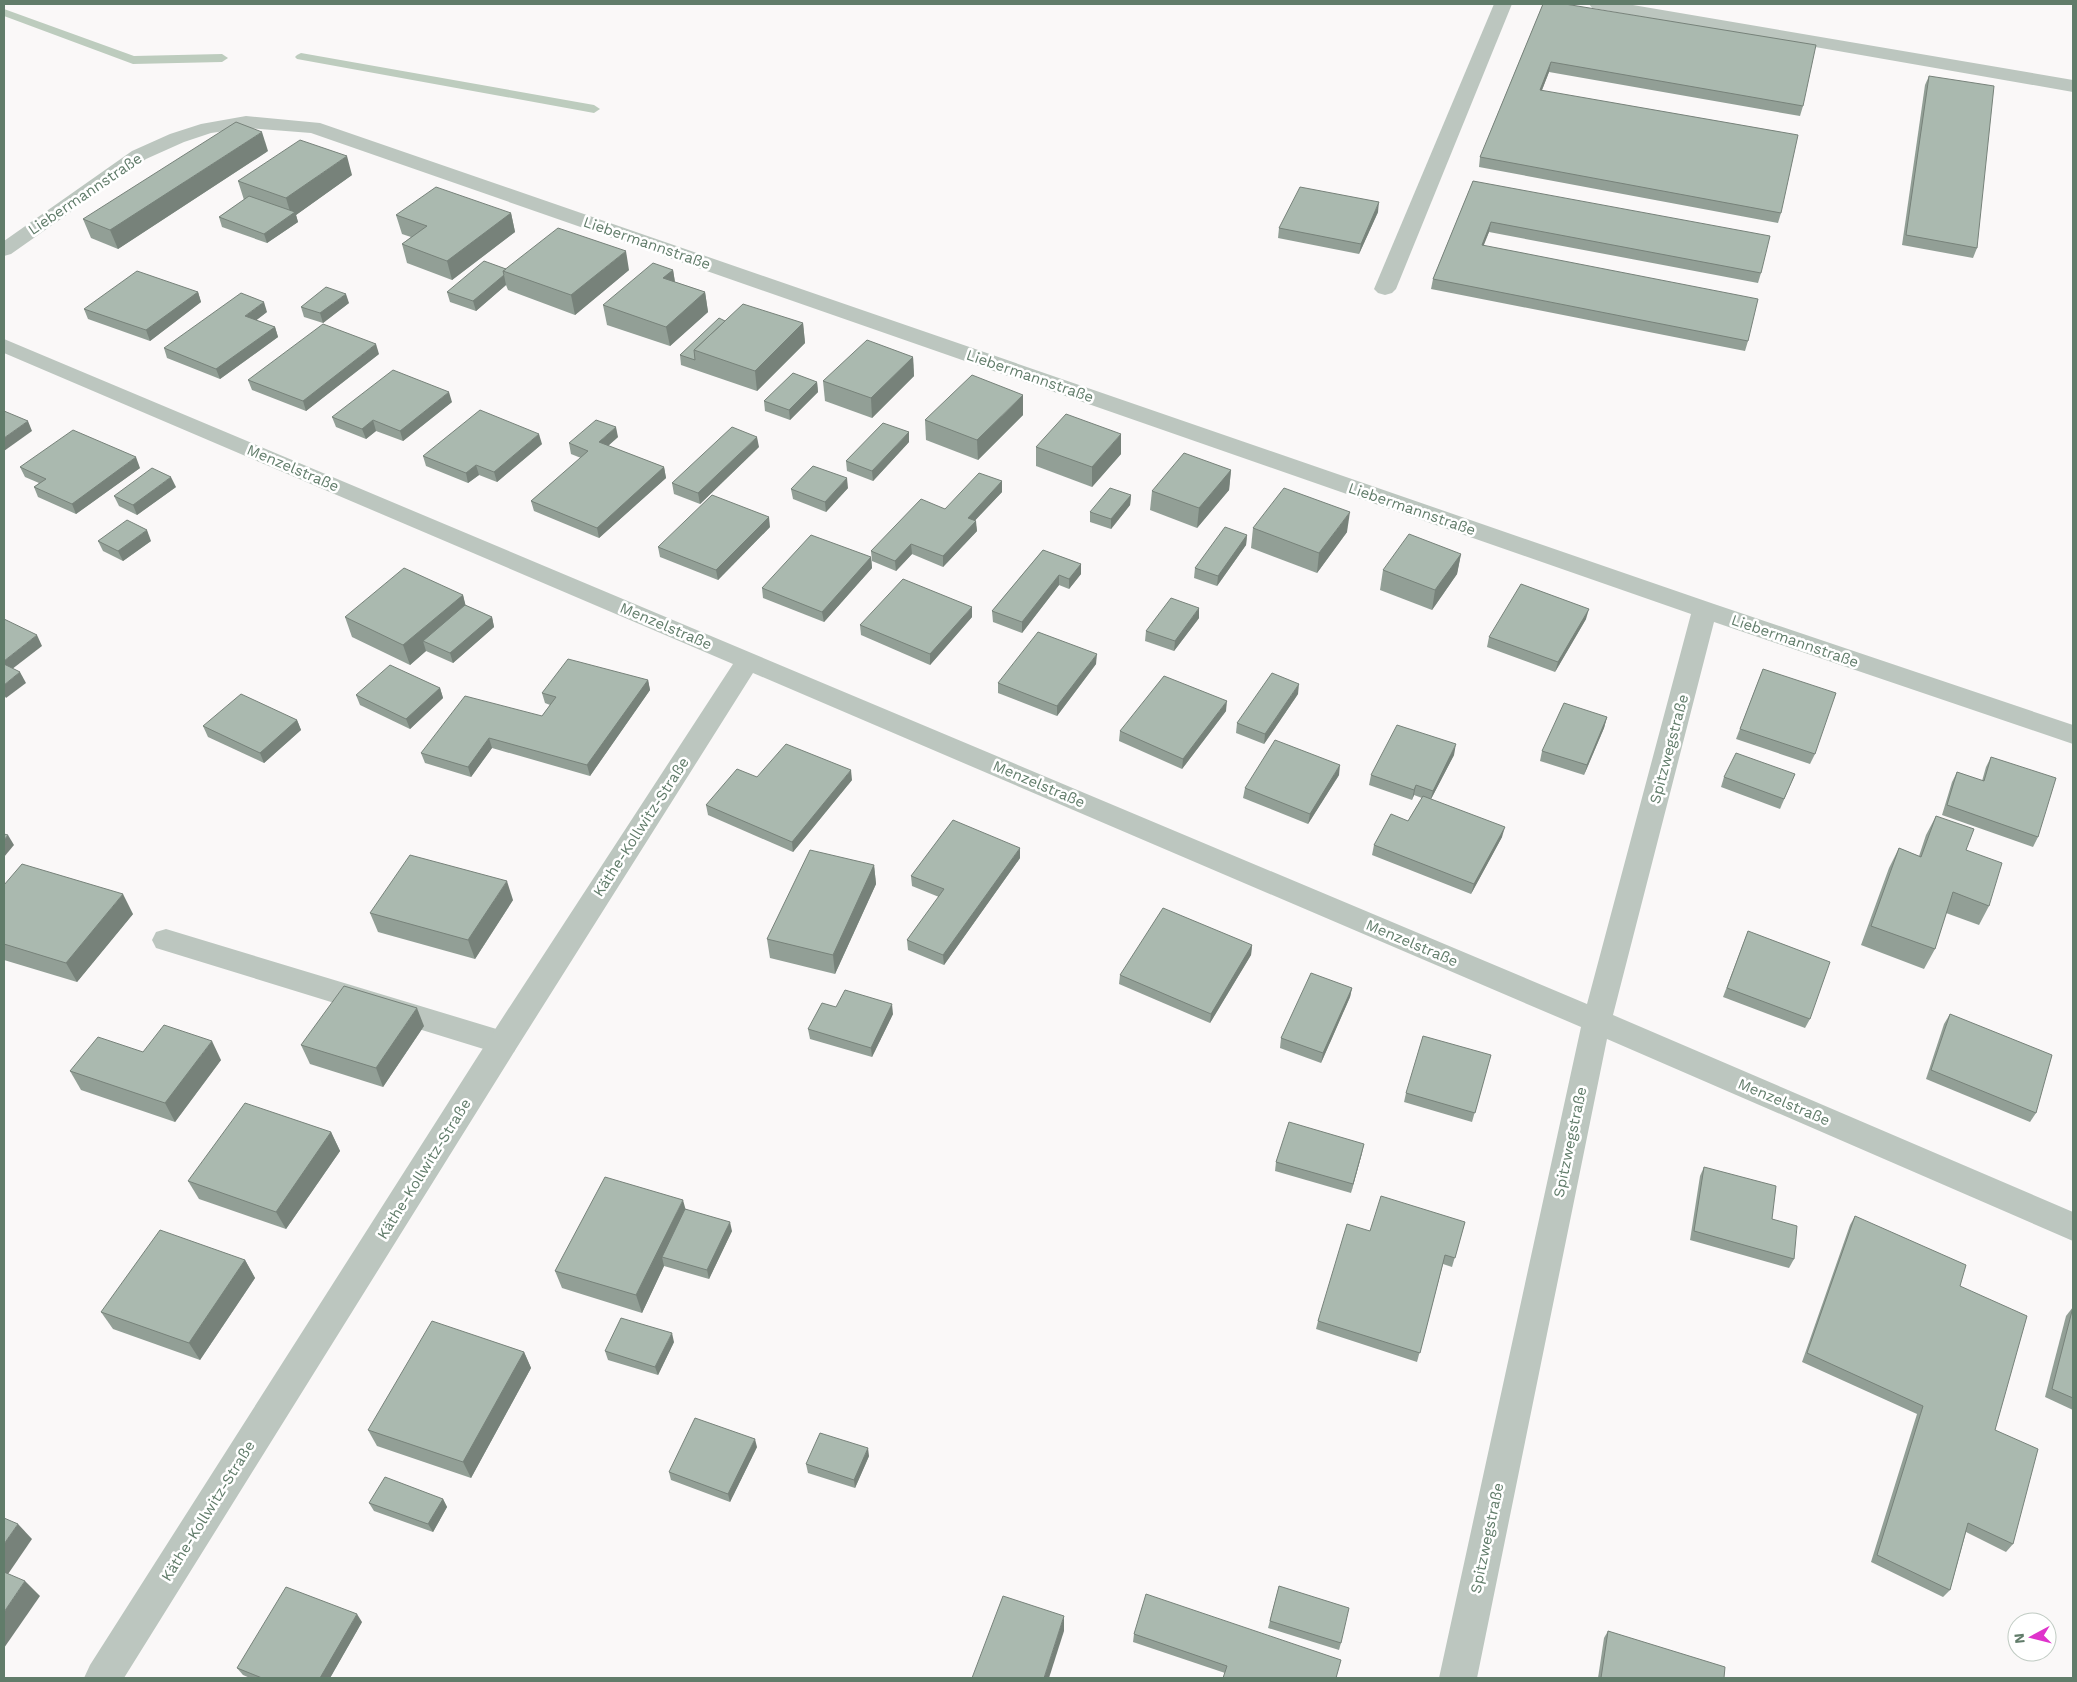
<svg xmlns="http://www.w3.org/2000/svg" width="2077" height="1682" viewBox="0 0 2077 1682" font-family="'Work Sans',sans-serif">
<rect width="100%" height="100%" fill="#faf8f8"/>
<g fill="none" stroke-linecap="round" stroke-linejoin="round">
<g fill="#bdccbe" fill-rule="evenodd">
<path d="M4 9 134 56 222 54 228 58 222 62 133 64 4 16Z"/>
<path d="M301 53 594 105 600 109 594 113 297 59 295 57 297 55Z"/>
</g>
<g fill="#bcc6bf" fill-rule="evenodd">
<path d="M1494 4H1512L1396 289 1392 293 1385 295 1378 293 1374 289Z"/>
<path d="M1589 4H1627L2073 80V92L1598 9 1592 8Z"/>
<path d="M166 929 503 1031 514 1034 518 1043 514 1052 503 1055 156 948 152 940 156 932Z"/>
</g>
<path fill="#bcc6bf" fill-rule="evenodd" d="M246 116 320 123 1714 604 2073 725V744L1714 622 1613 1015 2073 1212V1241L1607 1039 1477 1678H1439L1581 1027 753 673 514 1052 124 1678H84L90 1665 492 1034 733 664 4 353V339L1587 1004 1691 614 311 133 246 128 211 133 184 142 146 159 11 254 4 256V241L132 151 170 134 201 124Z"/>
</g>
<g fill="#929f96">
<path d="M1543 4 1803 106 1800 116 1549 72 1542 90 1781 213 1778 223 1479 167 1480 157Z"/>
<path d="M1929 76 1977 248 1973 258 1902 245 1925 85Z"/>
<path d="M268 151 118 249 91 238 83 219Z"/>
<path d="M352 175 296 215 298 222 267 243 222 227 219 217 244 200 238 181Z"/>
<path d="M1473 181 1761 273 1758 283 1489 232 1483 245 1748 341 1745 351 1431 289 1433 279Z"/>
<path d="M1378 212 1359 254 1278 238 1279 228Z"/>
<path d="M511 213 515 232 452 280 407 263 402 244 411 237 402 234 396 215Z"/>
<path d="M506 269 629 270 575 315 508 290 506 285 476 311 450 302 447 292Z"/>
<path d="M673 270 675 282 705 292 708 312 670 346 607 325 603 305Z"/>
<path d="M198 292 201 302 150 341 88 319 84 309Z"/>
<path d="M349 303 323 323 304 317 301 307Z"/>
<path d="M267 312 256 320 275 327 278 337 220 379 167 358 164 348Z"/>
<path d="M725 321 803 323 805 343 757 391 681 365 680 355Z"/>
<path d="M379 354 306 411 252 390 248 380Z"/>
<path d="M913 357 914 376 872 418 825 401 823 381Z"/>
<path d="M817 382 818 392 790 420 765 411 764 401Z"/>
<path d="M452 402 403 441 376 431 366 439 336 427 332 417Z"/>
<path d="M1023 415 978 460 926 440 925 420Z"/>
<path d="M618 437 608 446 664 467 666 478 599 538 534 511 531 501 581 458 571 454 569 443Z"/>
<path d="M909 442 873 481 847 471 846 461Z"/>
<path d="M542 444 497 482 479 475 468 483 426 466 423 456Z"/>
<path d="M759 447 700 504 674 494 672 483Z"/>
<path d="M1036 447 1121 454 1092 487 1036 466Z"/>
<path d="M20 467 140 468 76 514 38 497 34 487 39 483 25 477Z"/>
<path d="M1231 470 1229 490 1197 528 1150 510 1152 491Z"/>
<path d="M1002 481V492L975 520 977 531 943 567 912 554 896 571 872 561 871 551 945 509Z"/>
<path d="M176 487 137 515 119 506 114 496Z"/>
<path d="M848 488 826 512 793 499 791 489Z"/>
<path d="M1131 495 1130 505 1111 529 1090 522V512Z"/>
<path d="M770 527 718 580 660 557 658 547Z"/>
<path d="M1253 528 1347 532 1317 573 1251 548Z"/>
<path d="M1247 535 1246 545 1217 586 1194 578 1195 568Z"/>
<path d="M98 541H151L123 561 103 551Z"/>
<path d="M1043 550 1081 564V574L1069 589 1059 585 1022 633 993 622 992 611Z"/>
<path d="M1461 554 1457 574 1432 610 1380 590 1383 570Z"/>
<path d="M871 557 872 568 824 622 763 598 762 588Z"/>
<path d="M463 595 465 605 492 617 494 627 453 663 426 651 410 665 352 637 345 617Z"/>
<path d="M972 617 930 665 861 635 860 625Z"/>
<path d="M1199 618 1174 651 1145 641 1146 631Z"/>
<path d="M1586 619 1555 672 1487 647 1489 637Z"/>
<path d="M1096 664 1057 716 998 693V683Z"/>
<path d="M1763 669 1815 754 1810 764 1736 739Z"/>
<path d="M648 680 650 690 590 776 492 748 471 777 425 763 421 753 542 716 550 705 545 703 542 693Z"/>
<path d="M440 688 443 698 410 729 360 705 356 695Z"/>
<path d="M1298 694 1264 744 1236 733 1237 723Z"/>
<path d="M1226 711 1182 769 1119 741 1120 731Z"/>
<path d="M1607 717 1604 728 1584 775 1540 761 1542 751Z"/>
<path d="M297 720 301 730 264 763 208 737 203 726Z"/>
<path d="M1454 755 1431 799 1502 837 1471 894 1372 855 1374 845 1408 821 1422 798 1414 795 1412 800 1369 785 1371 775Z"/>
<path d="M1991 757 2038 837 2033 847 1942 815 1952 782 1957 772 1982 781 1986 767Z"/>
<path d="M1795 774 1780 809 1721 787 1724 777Z"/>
<path d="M1339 775 1308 824 1243 798 1245 788Z"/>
<path d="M852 780 793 852 708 815 706 805Z"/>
<path d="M1936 816 1966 850 1989 906 1979 925 1946 913 1935 949 1924 969 1861 945 1889 868 1899 848 1919 856 1926 835Z"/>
<path d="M1020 858 944 965 908 950 907 940 939 897 912 886 911 876Z"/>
<path d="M874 865 876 884 835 974 770 958 767 939Z"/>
<path d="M4 885 133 914 77 982 4 960Z"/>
<path d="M513 900 475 959 378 932 370 913Z"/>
<path d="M1748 931 1810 1019 1805 1028 1723 997Z"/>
<path d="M1252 945 1251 955 1210 1023 1119 984 1120 975Z"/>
<path d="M1352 988 1350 997 1321 1063 1280 1048 1281 1038Z"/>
<path d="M836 1007 893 1014 872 1057 810 1039 808 1029Z"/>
<path d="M1950 1014 2036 1113 2030 1122 1926 1079 1944 1024Z"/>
<path d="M424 1026 383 1087 310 1064 301 1045Z"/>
<path d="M143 1052 221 1060 175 1122 81 1090 70 1071Z"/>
<path d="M1491 1055 1472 1122 1404 1102 1406 1093Z"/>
<path d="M331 1132 340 1151 286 1229 199 1199 188 1181Z"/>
<path d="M1362 1153 1351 1193 1275 1171 1276 1162Z"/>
<path d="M1704 1167 1772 1219 1794 1259 1789 1268 1690 1240 1700 1176Z"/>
<path d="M685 1209 732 1231 709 1279 664 1266 642 1313 562 1288 555 1271Z"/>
<path d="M1855 1216 1960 1286 1995 1430 2013 1544 2006 1552 1966 1532 1950 1590 1943 1597 1871 1562 1917 1414 1802 1362 1850 1225Z"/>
<path d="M1465 1222 1452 1267 1443 1264 1417 1362 1316 1329 1318 1321 1370 1231Z"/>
<path d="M245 1260 255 1278 200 1360 113 1329 101 1312Z"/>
<path d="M2073 1307V1410L2045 1397 2066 1316Z"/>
<path d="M674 1342 658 1375 608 1360 605 1351Z"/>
<path d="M524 1352 531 1368 471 1478 377 1446 368 1430Z"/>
<path d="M757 1447 730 1502 671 1480 669 1472Z"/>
<path d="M869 1456 855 1488 808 1473 806 1464Z"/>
<path d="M443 1499 447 1507 433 1532 374 1511 369 1503Z"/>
<path d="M1279 1586 1341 1643 1339 1650 1268 1628Z"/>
<path d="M362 1622 330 1678H250L243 1675 237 1668Z"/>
<path d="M1608 1631 1724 1678H1598L1604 1638Z"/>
<path d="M1134 1634 1341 1660 1225 1673 1133 1642Z"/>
</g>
<g fill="#77827a">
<path d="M1551 62 1549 72 1538 100 1540 90Z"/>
<path d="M262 132 268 151 118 249 110 230Z"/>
<path d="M347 156 352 175 296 215 298 222 267 243 264 234 291 215 286 198Z"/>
<path d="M1379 202 1378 212 1359 254 1361 244Z"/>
<path d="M511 213 515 232 452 280 447 261Z"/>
<path d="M1491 222 1489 232 1480 255 1482 245Z"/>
<path d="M626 251 629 270 575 315 571 295Z"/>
<path d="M673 270 676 289 663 278Z"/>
<path d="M504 275 506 285 476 311 473 301Z"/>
<path d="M198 292 201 302 150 341 146 330Z"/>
<path d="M705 292 708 312 670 346 666 327Z"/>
<path d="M346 294 349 303 323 323 320 313Z"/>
<path d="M264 302 267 312 249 326 245 316Z"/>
<path d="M803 323 805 343 757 391 755 371Z"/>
<path d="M275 327 278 337 220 379 216 369Z"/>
<path d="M376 344 379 354 306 411 303 401Z"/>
<path d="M913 357 914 376 872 418 871 398Z"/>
<path d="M817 382 818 392 790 420 789 410Z"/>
<path d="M449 392 452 402 403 441 400 431Z"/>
<path d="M1023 395V415L978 460 977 440Z"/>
<path d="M373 420 376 431 366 439 362 429Z"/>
<path d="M28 421 32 431 4 451V438Z"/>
<path d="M616 427 618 437 601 452 599 442Z"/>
<path d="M909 432V442L873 481 872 471Z"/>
<path d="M539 434 542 444 497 482 494 472Z"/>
<path d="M1121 434V454L1092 487V467Z"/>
<path d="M757 437 759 447 700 504 698 493Z"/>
<path d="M136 457 140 468 76 514 72 504Z"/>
<path d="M476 465 479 475 468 483 466 473Z"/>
<path d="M664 467 666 478 599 538 597 528Z"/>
<path d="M1231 470 1229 490 1197 528 1199 508Z"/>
<path d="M171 477 176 487 137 515 133 505Z"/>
<path d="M847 478 848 488 826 512 825 502Z"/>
<path d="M1002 481V492L968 528V518Z"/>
<path d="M1131 495 1130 505 1111 529V519Z"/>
<path d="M1350 512 1347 532 1317 573 1319 553Z"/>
<path d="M769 517 770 527 718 580 716 570Z"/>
<path d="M976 521 977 531 943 567V556Z"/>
<path d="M147 530 151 541 123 561 118 551Z"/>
<path d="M1247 535 1246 545 1217 586 1218 576Z"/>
<path d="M911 544 912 554 896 571 895 561Z"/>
<path d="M1461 554 1457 574 1432 610 1435 590Z"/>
<path d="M871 557 872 568 824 622 822 612Z"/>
<path d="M1081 564V574L1069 589V579Z"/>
<path d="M1059 575V585L1022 633V622Z"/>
<path d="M463 595 468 615 423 641 426 651 410 665 403 645Z"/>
<path d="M972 607V617L930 665V654Z"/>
<path d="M1199 608V618L1174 651 1175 641Z"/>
<path d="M1589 609 1586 619 1555 672 1558 662Z"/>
<path d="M492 617 494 627 453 663 450 653Z"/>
<path d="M37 635 42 646 7 673 4 667V661Z"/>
<path d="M1097 654 1096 664 1057 716V706Z"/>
<path d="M20 672 26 683 6 698 4 695V685Z"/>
<path d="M648 680 650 690 590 776 587 765Z"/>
<path d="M1299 684 1298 694 1264 744 1265 734Z"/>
<path d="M440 688 443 698 410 729 406 719Z"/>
<path d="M1227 701 1226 711 1182 769 1183 759Z"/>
<path d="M1607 717 1604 728 1584 775 1587 765Z"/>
<path d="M297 720 301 730 264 763 260 753Z"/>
<path d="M489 738 492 748 471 777 468 767Z"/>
<path d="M1456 744 1454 755 1430 801 1433 791Z"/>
<path d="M1340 765 1339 775 1308 824 1310 814Z"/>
<path d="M851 770 852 780 793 852 792 842Z"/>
<path d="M1416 785 1414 795 1412 800 1414 790Z"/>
<path d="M1505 827 1502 837 1471 894 1474 884Z"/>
<path d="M8 835 14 845 4 857V840Z"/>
<path d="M1020 848V858L944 965 943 955Z"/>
<path d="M874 865 876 884 835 974 833 955Z"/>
<path d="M507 881 513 900 475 959 468 940Z"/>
<path d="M123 894 133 914 77 982 66 963Z"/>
<path d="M1252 945 1251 955 1210 1023 1211 1014Z"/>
<path d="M1352 988 1350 997 1321 1063 1323 1053Z"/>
<path d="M892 1004 893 1014 872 1057 871 1048Z"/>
<path d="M417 1008 424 1026 383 1087 376 1068Z"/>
<path d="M212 1041 221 1060 175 1122 165 1103Z"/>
<path d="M331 1132 340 1151 286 1229 276 1212Z"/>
<path d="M1364 1144 1362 1153 1351 1193 1353 1184Z"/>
<path d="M683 1200 688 1218 662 1257 664 1266 642 1313 636 1295Z"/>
<path d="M730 1222 732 1231 709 1279 707 1270Z"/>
<path d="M245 1260 255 1278 200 1360 189 1343Z"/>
<path d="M672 1333 674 1342 658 1375 655 1367Z"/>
<path d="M524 1352 531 1368 471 1478 463 1462Z"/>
<path d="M755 1439 757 1447 730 1502 728 1494Z"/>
<path d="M868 1448 869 1456 855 1488 854 1480Z"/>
<path d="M443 1499 447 1507 433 1532 428 1524Z"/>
<path d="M18 1524 32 1539 4 1580V1544Z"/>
<path d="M25 1581 40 1596 4 1648V1612Z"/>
<path d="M357 1614 362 1622 330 1678H320Z"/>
<path d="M1064 1616V1631L1049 1678H1044Z"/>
</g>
<g fill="#aab9af" stroke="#77827a">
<path d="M1543 4H1565L1816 45 1803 106 1551 62 1540 90 1798 135 1781 213 1480 157Z"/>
<path d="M1929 76 1994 86 1977 248 1906 235Z"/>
<path d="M236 122 262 132 110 230 83 219Z"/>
<path d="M300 140 347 156 286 198 238 181Z"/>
<path d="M1473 181 1770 236 1761 273 1491 222 1482 245 1758 299 1748 341 1433 279Z"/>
<path d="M436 187 511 213 447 261 402 244 427 226 396 215Z"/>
<path d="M1300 187 1379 202 1361 244 1279 228Z"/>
<path d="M249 196 295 212 264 234 219 217Z"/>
<path d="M558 228 626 251 571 295 503 271Z"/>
<path d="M484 261 506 269 503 271 504 275 473 301 447 292Z"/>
<path d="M653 263 673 270 663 278 705 292 666 327 603 305Z"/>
<path d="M137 271 198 292 146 330 84 309Z"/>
<path d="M326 287 346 294 320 313 301 307Z"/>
<path d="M241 293 264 302 245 316 275 327 216 369 164 348Z"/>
<path d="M743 304 803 323 755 371 694 350Z"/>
<path d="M719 318 725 321 694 350 695 360 680 355Z"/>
<path d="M323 324 376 344 303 401 248 380Z"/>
<path d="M867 340 913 357 871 398 823 381Z"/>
<path d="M393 370 449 392 400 431 373 420 362 429 332 417Z"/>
<path d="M793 373 817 382 789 410 764 401Z"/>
<path d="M972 375 1023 395 977 440 925 420Z"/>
<path d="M480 410 539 434 494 472 476 465 466 473 423 456Z"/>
<path d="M4 411 28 421 4 438Z"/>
<path d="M1066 414 1121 434 1092 467 1036 447Z"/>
<path d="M596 420 616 427 599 442 664 467 597 528 531 501 588 451 569 443Z"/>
<path d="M883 423 909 432 872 471 846 461Z"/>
<path d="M732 427 757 437 698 493 672 483Z"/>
<path d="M73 430 136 457 72 504 34 487 46 479 20 467Z"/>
<path d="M1184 453 1231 470 1199 508 1152 491Z"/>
<path d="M813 466 847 478 825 502 791 489Z"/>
<path d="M152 468 171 477 133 505 114 496Z"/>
<path d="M979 473 1002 481 968 518 976 521 943 556 911 544 895 561 871 551 921 499 945 509Z"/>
<path d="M1110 488 1131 495 1111 519 1090 512Z"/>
<path d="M1284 488 1350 512 1319 553 1253 528Z"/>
<path d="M712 495 769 517 716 570 658 547Z"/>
<path d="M127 520 147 530 118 551 98 541Z"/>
<path d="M1225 527 1247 535 1218 576 1195 568Z"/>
<path d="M1409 534 1461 554 1435 590 1383 570Z"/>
<path d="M811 535 871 557 822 612 762 588Z"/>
<path d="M1043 550 1081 564 1069 579 1059 575 1022 622 992 611Z"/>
<path d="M404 568 463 595 403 645 345 617Z"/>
<path d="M903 579 972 607 930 654 860 625Z"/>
<path d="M1521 584 1589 609 1558 662 1489 637Z"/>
<path d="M1171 598 1199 608 1175 641 1146 631Z"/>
<path d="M465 605 492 617 450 653 423 641Z"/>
<path d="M4 619 37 635 4 661Z"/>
<path d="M1038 632 1097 654 1057 706 998 683Z"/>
<path d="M568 659 648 680 587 765 489 738 468 767 421 753 465 696 542 716 556 697 542 693Z"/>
<path d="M4 664 20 672 4 685Z"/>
<path d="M390 665 440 688 406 719 356 695Z"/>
<path d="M1763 669 1836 693 1815 754 1740 729Z"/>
<path d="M1272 673 1299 684 1265 734 1237 723Z"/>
<path d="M1164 676 1227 701 1183 759 1120 731Z"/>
<path d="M241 694 297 720 260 753 203 726Z"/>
<path d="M1564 703 1607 717 1587 765 1542 751Z"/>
<path d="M1397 725 1456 744 1433 791 1416 785 1414 790 1371 775Z"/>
<path d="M1275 740 1340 765 1310 814 1245 788Z"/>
<path d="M786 744 851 770 792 842 706 805 737 769 757 777Z"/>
<path d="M1736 753 1795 774 1784 799 1724 777Z"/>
<path d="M1991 757 2056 778 2038 837 1947 805 1957 772 1984 781Z"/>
<path d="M1423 796 1505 827 1474 884 1374 845 1391 814 1408 821Z"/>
<path d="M1936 816 1974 829 1966 850 2002 863 1989 906 1953 892 1935 949 1871 926 1899 848 1921 857Z"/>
<path d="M953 820 1020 848 943 955 907 940 944 889 911 876Z"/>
<path d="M4 834 8 835 4 840Z"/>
<path d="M810 850 874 865 833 955 767 939Z"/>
<path d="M410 855 507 881 468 940 370 913Z"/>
<path d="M22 864 123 894 66 963 4 944V885Z"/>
<path d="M1163 908 1252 945 1211 1014 1120 975Z"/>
<path d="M1748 931 1830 962 1810 1019 1727 988Z"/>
<path d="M1311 973 1352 988 1323 1053 1281 1038Z"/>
<path d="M344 986 417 1008 376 1068 301 1045Z"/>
<path d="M845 990 892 1004 871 1048 808 1029 822 1003 836 1007Z"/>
<path d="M1950 1014 2052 1055 2036 1113 1931 1070Z"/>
<path d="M164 1025 212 1041 165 1103 70 1071 98 1037 143 1052Z"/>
<path d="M1423 1036 1491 1055 1475 1113 1406 1093Z"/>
<path d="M245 1103 331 1132 276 1212 188 1181Z"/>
<path d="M1289 1122 1364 1144 1353 1184 1276 1162Z"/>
<path d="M1704 1167 1776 1186 1772 1219 1797 1226 1794 1259 1694 1231Z"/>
<path d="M605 1177 683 1200 636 1295 555 1271Z"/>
<path d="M1381 1196 1465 1222 1455 1258 1445 1255 1420 1353 1318 1321 1347 1224 1370 1231Z"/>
<path d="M685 1209 730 1222 707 1270 662 1257Z"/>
<path d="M1855 1216 1966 1265 1960 1286 2027 1316 1995 1430 2038 1449 2013 1544 1968 1523 1950 1590 1877 1555 1923 1406 1807 1353Z"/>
<path d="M160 1230 245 1260 189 1343 101 1312Z"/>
<path d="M2073 1307V1398L2052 1389Z"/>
<path d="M621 1318 672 1333 655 1367 605 1351Z"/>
<path d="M432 1321 524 1352 463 1462 368 1430Z"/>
<path d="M695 1418 755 1439 728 1494 669 1472Z"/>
<path d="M820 1433 868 1448 854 1480 806 1464Z"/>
<path d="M385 1477 443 1499 428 1524 369 1503Z"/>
<path d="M4 1518 18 1524 4 1544Z"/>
<path d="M4 1572 25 1581 4 1612Z"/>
<path d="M1279 1586 1349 1608 1341 1643 1270 1621Z"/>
<path d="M286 1587 357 1614 320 1678H262L237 1668Z"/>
<path d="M1146 1594 1341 1660 1336 1678H1223L1227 1666 1134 1634Z"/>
<path d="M1003 1596 1064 1616 1044 1678H972Z"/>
<path d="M1608 1631 1725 1667 1724 1678H1601Z"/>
</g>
<g text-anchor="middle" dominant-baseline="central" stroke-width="5" stroke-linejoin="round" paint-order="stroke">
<g font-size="15" fill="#617c6a" stroke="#fff">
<text transform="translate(85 194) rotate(-34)">Liebermannstraße</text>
<text transform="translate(647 243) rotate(19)">Liebermannstraße</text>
<text transform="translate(1030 376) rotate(19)">Liebermannstraße</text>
<text transform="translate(293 468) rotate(23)">Menzelstraße</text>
<text transform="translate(1412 509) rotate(19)">Liebermannstraße</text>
<text transform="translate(666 626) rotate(23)">Menzelstraße</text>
<text transform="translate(1795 641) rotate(19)">Liebermannstraße</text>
<text transform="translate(1669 749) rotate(-75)">Spitzwegstraße</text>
<text transform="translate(1039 784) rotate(23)">Menzelstraße</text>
<text transform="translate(641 827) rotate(-57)">Käthe-Kollwitz-Straße</text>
<text transform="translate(1412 943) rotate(23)">Menzelstraße</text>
<text transform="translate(1784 1102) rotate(23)">Menzelstraße</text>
<text transform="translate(1570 1142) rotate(-78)">Spitzwegstraße</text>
<text transform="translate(424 1169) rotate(-58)">Käthe-Kollwitz-Straße</text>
<text transform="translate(208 1511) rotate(-58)">Käthe-Kollwitz-Straße</text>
<text transform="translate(1487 1538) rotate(-78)">Spitzwegstraße</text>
</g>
</g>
<rect width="2077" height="1682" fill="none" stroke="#617c6a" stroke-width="10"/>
<g transform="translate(2032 1637) rotate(263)"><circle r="24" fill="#ffffff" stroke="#c0cbc3"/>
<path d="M0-4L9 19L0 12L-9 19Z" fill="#df33cb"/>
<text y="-8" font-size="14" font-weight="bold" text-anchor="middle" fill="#617c6a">N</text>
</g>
</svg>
